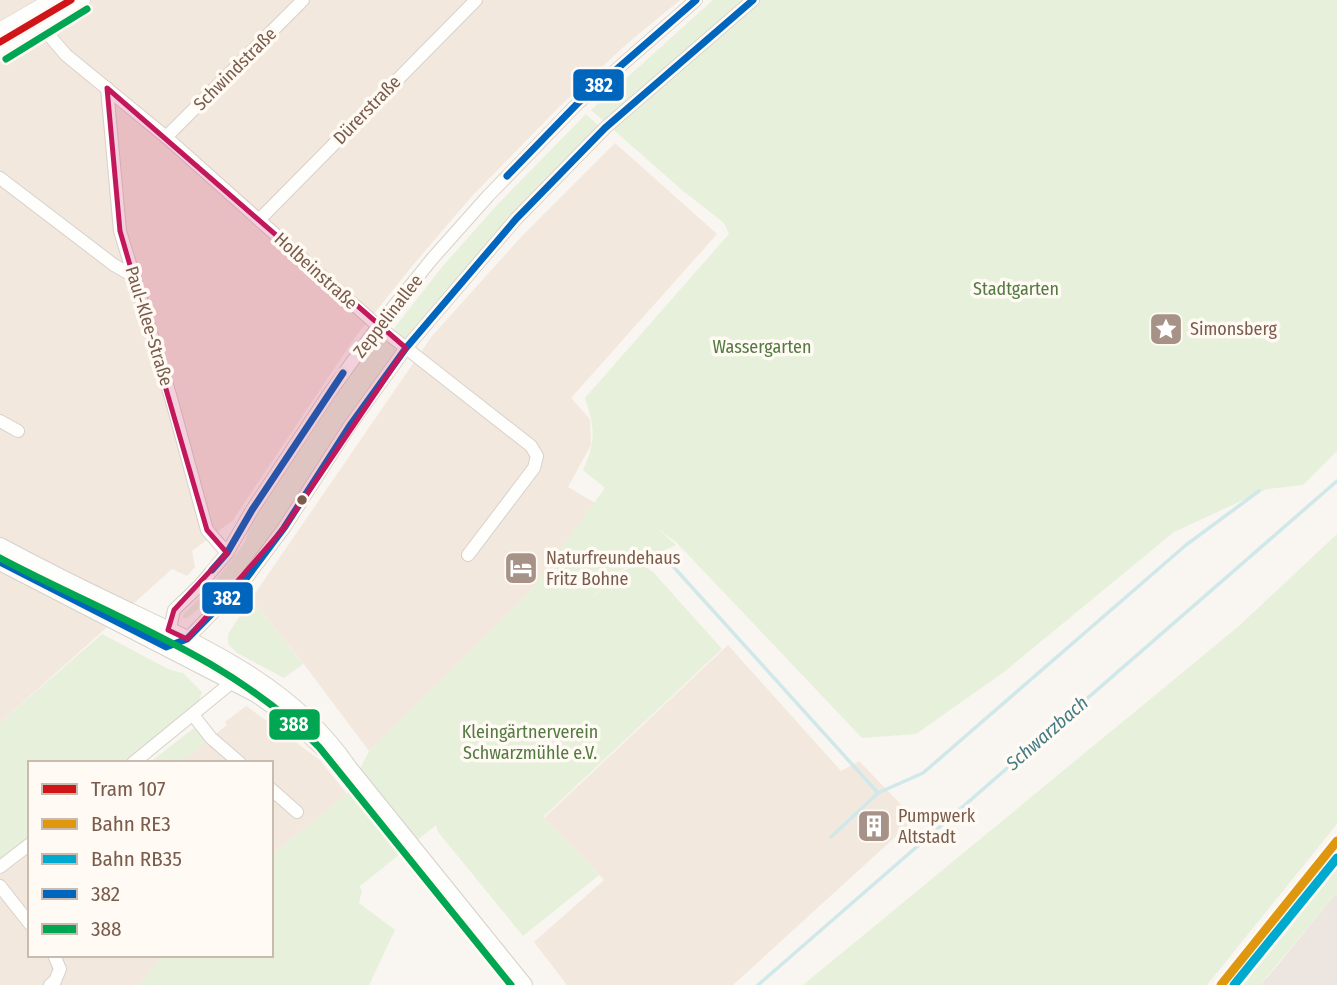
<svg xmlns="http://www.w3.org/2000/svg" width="1337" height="985" viewBox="0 0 1337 985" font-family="'Fira Sans Condensed',sans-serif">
<rect width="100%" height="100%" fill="#f9f5f0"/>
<g fill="#f2e8de">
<path d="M0 0H680L629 42 560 106 472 196 413 265 356 336 233 520 192 551 195 567 187 576 172 569 0 723Z"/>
<path d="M615 143 717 234 571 398 590 419 591 445 568 487 595 503 525 598 369 751 306 667 251 599 432 336 522 236Z"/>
<path d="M728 645 841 771 859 761 915 819 733 985H567L534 942 604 880 544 818Z"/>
<path d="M246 706 320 760 347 794 271 856V763H178L227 725 225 722Z"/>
<path d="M30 853V955H163L140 985H0V875Z"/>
</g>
<path fill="#ede5e0" d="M1337 892V985H1260L1272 972Z"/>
<g fill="#e7f0db">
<path d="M713 0H1337V451L1303 485 1267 489 1174 532 1004 672 916 734 862 738 677 543 657 528 676 545 619 571 584 605 620 572 640 563 654 573 722 649 543 817 599 875 523 936 438 832 436 825 359 887 362 890 359 903 395 930 369 985H140L163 955H271V856L347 794 369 751 525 598 605 488 583 470C596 441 595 428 585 398L729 234 724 223 683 191 591 110Z"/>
<path d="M586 114 604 131 459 283 256 558 230 584 187 618H183V615L211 587 245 542 254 511 379 327 389 335 442 267 498 204Z"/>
<path d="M1337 534V824L1207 985H803L1239 626Z"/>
<path d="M251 599 303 664 284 678 237 653 228 644V634Z"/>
<path d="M102 634 170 670 183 673 202 692 198 703 126 763H30V838L0 861V723Z"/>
<path d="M194 728 207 741 178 763H149Z"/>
<path d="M1337 864V892L1260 985H1238Z"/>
</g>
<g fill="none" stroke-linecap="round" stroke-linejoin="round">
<g stroke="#d0e8ea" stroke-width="3.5">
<path d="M661 553 878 793"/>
<path d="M831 837 878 793 923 773 1186 545 1259 491"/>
<path d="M758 985 1337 481"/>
</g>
<g stroke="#d7d1cb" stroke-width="14">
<g id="minor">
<path d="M696 0 578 103 488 196 432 259 378 326 328 395 252 510 227 553 200 585 174 610 166 647 187 639 245 580 284 528 351 424 406 348 516 219 605 128 753 0"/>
<path d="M41 26 66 55 166 137 378 326 531 446 537 456 534 468 468 555"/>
<path d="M107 88 120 231 171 398 207 530 227 553"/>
<path d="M166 137 303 0"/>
<path d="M0 178 114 265 135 277"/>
<path d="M259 220 476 0"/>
<path d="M0 421 18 431"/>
<path d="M193 715 211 738 240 763"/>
<path d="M133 763 237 678"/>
<path d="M271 789 297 812"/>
<path d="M0 867 30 844"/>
<path d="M0 886 30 924"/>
<path d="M50 985 55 981 60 969 54 955"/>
</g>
</g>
<g stroke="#d7d1cb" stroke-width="18">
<g id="tertiary">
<path d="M0 546C41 568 83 589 125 609 209 649 295 688 349 768L524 985"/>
<path d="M0 562 256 694 293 720 324 749"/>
</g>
</g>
<g stroke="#d9d2cb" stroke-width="19">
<g id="secondary">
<path d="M0 32 55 0"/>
<path d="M0 50 81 0"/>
</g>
</g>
<use href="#minor" stroke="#fefefd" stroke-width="12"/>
<use href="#tertiary" stroke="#fefefd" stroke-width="16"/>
<use href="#secondary" stroke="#fefefd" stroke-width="18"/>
<g stroke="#fffaf3" stroke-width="12">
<g id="bus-1">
<path d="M507 176 578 103 696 0"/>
<path d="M0 562 166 647 187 639 245 580 284 528 351 424 406 348 516 219 605 128 753 0"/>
<path d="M212 570 227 553 252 510 343 373"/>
</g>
</g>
<g stroke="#fffaf3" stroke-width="12">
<g id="bus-2">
<path d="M6 59 87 9"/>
<path d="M0 558C109 616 231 657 319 747L511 985"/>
</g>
</g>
<use href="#bus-1" stroke="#0065bd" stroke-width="7"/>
<use href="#bus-2" stroke="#00a651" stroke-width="7"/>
<g stroke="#fffaf3" stroke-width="14">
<path id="rail-1" d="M1221 985 1337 841"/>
</g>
<g stroke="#fffaf3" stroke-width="14">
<path id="rail-2" d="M1234 985 1337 858"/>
</g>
<use href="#rail-1" stroke="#de970f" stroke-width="9"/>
<use href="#rail-2" stroke="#00a9ce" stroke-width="9"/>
<g stroke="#fffaf3" stroke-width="12">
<path id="tram-1" d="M0 42 71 0"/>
</g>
<use href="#tram-1" stroke="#d01519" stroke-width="7"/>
</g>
<path fill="#c2185b" fill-opacity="0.2" stroke="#c2185b" stroke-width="5" stroke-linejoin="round" d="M107 88 406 348 284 528 187 639 168 630 174 610 227 553 207 530 120 231Z"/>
<defs>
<g id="sight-square" transform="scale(1.75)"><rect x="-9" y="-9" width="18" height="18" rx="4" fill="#a69286" stroke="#fffaf3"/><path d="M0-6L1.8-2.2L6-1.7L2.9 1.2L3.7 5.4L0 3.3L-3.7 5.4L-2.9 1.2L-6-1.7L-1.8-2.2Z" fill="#fff"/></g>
<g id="hotel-square" transform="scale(1.75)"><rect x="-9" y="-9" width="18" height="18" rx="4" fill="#a69286" stroke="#fffaf3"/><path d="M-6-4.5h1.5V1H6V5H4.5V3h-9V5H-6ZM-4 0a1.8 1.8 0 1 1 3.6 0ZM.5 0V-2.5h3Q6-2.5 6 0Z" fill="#fff"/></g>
<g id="building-square" transform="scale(1.75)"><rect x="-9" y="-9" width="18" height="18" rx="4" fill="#a69286" stroke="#fffaf3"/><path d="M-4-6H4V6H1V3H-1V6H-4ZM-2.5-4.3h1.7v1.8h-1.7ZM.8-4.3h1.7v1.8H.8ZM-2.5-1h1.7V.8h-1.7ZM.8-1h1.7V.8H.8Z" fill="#fff"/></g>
</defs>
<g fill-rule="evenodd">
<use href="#sight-square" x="1166" y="329"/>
<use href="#hotel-square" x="521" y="568"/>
<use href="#building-square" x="874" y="826"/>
</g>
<circle fill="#7a5c4d" stroke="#fffaf3" stroke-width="2.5" cx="302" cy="500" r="6"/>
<g text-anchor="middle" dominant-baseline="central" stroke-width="7" stroke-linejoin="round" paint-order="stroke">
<g font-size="18" fill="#7a5c4d" stroke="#fffaf3">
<text transform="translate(235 69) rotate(-45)">Schwindstraße</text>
<text transform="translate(367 110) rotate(-46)">Dürerstraße</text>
<text transform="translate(316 271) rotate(42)">Holbeinstraße</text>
<text transform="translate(388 316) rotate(-52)">Zeppelinallee</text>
<text transform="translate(149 326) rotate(73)">Paul-Klee-Straße</text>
</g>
<g font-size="18" fill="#537a41" stroke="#fffaf3">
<text x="1016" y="289">Stadtgarten</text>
<text x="762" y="347">Wassergarten</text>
<text x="530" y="732">Kleingärtnerverein<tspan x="530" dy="21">Schwarzmühle e.V.</tspan></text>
</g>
<g font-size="18" fill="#7a5c4d" stroke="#fffaf3" text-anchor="start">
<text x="1190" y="329">Simonsberg</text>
<text x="546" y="558">Naturfreundehaus<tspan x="546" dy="21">Fritz Bohne</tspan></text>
<text x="898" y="816">Pumpwerk<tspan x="898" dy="21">Altstadt</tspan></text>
</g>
<g font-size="19" font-style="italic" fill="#437c86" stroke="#fffaf3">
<text transform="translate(1047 733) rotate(-41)">Schwarzbach</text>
</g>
</g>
<g stroke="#fffaf3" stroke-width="2.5">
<rect x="572" y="68" width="53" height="34" rx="7" fill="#0065bd"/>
<rect x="201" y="581" width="53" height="34" rx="7" fill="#0065bd"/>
<rect x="268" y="708" width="53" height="33" rx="7" fill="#00a651"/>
</g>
<g font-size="19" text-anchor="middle" font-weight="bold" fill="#fff">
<text x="599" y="92">382</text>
<text x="227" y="605">382</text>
<text x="294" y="731">388</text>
</g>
<rect x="28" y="761" width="245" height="196" fill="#fffaf3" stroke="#cabbb1" stroke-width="2"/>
<rect x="42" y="784" width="35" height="10" fill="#d01519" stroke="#cabbb1" stroke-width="2"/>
<text x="91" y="796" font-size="21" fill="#7a5c4d">Tram 107</text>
<rect x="42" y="819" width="35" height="10" fill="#de970f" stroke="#cabbb1" stroke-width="2"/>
<text x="91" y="831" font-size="21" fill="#7a5c4d">Bahn RE3</text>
<rect x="42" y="854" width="35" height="10" fill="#00a9ce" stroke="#cabbb1" stroke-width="2"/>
<text x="91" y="866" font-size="21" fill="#7a5c4d">Bahn RB35</text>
<rect x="42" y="889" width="35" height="10" fill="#0065bd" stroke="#cabbb1" stroke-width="2"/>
<text x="91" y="901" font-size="21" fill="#7a5c4d">382</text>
<rect x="42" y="924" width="35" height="10" fill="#00a651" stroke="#cabbb1" stroke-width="2"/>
<text x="91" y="936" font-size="21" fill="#7a5c4d">388</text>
</svg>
